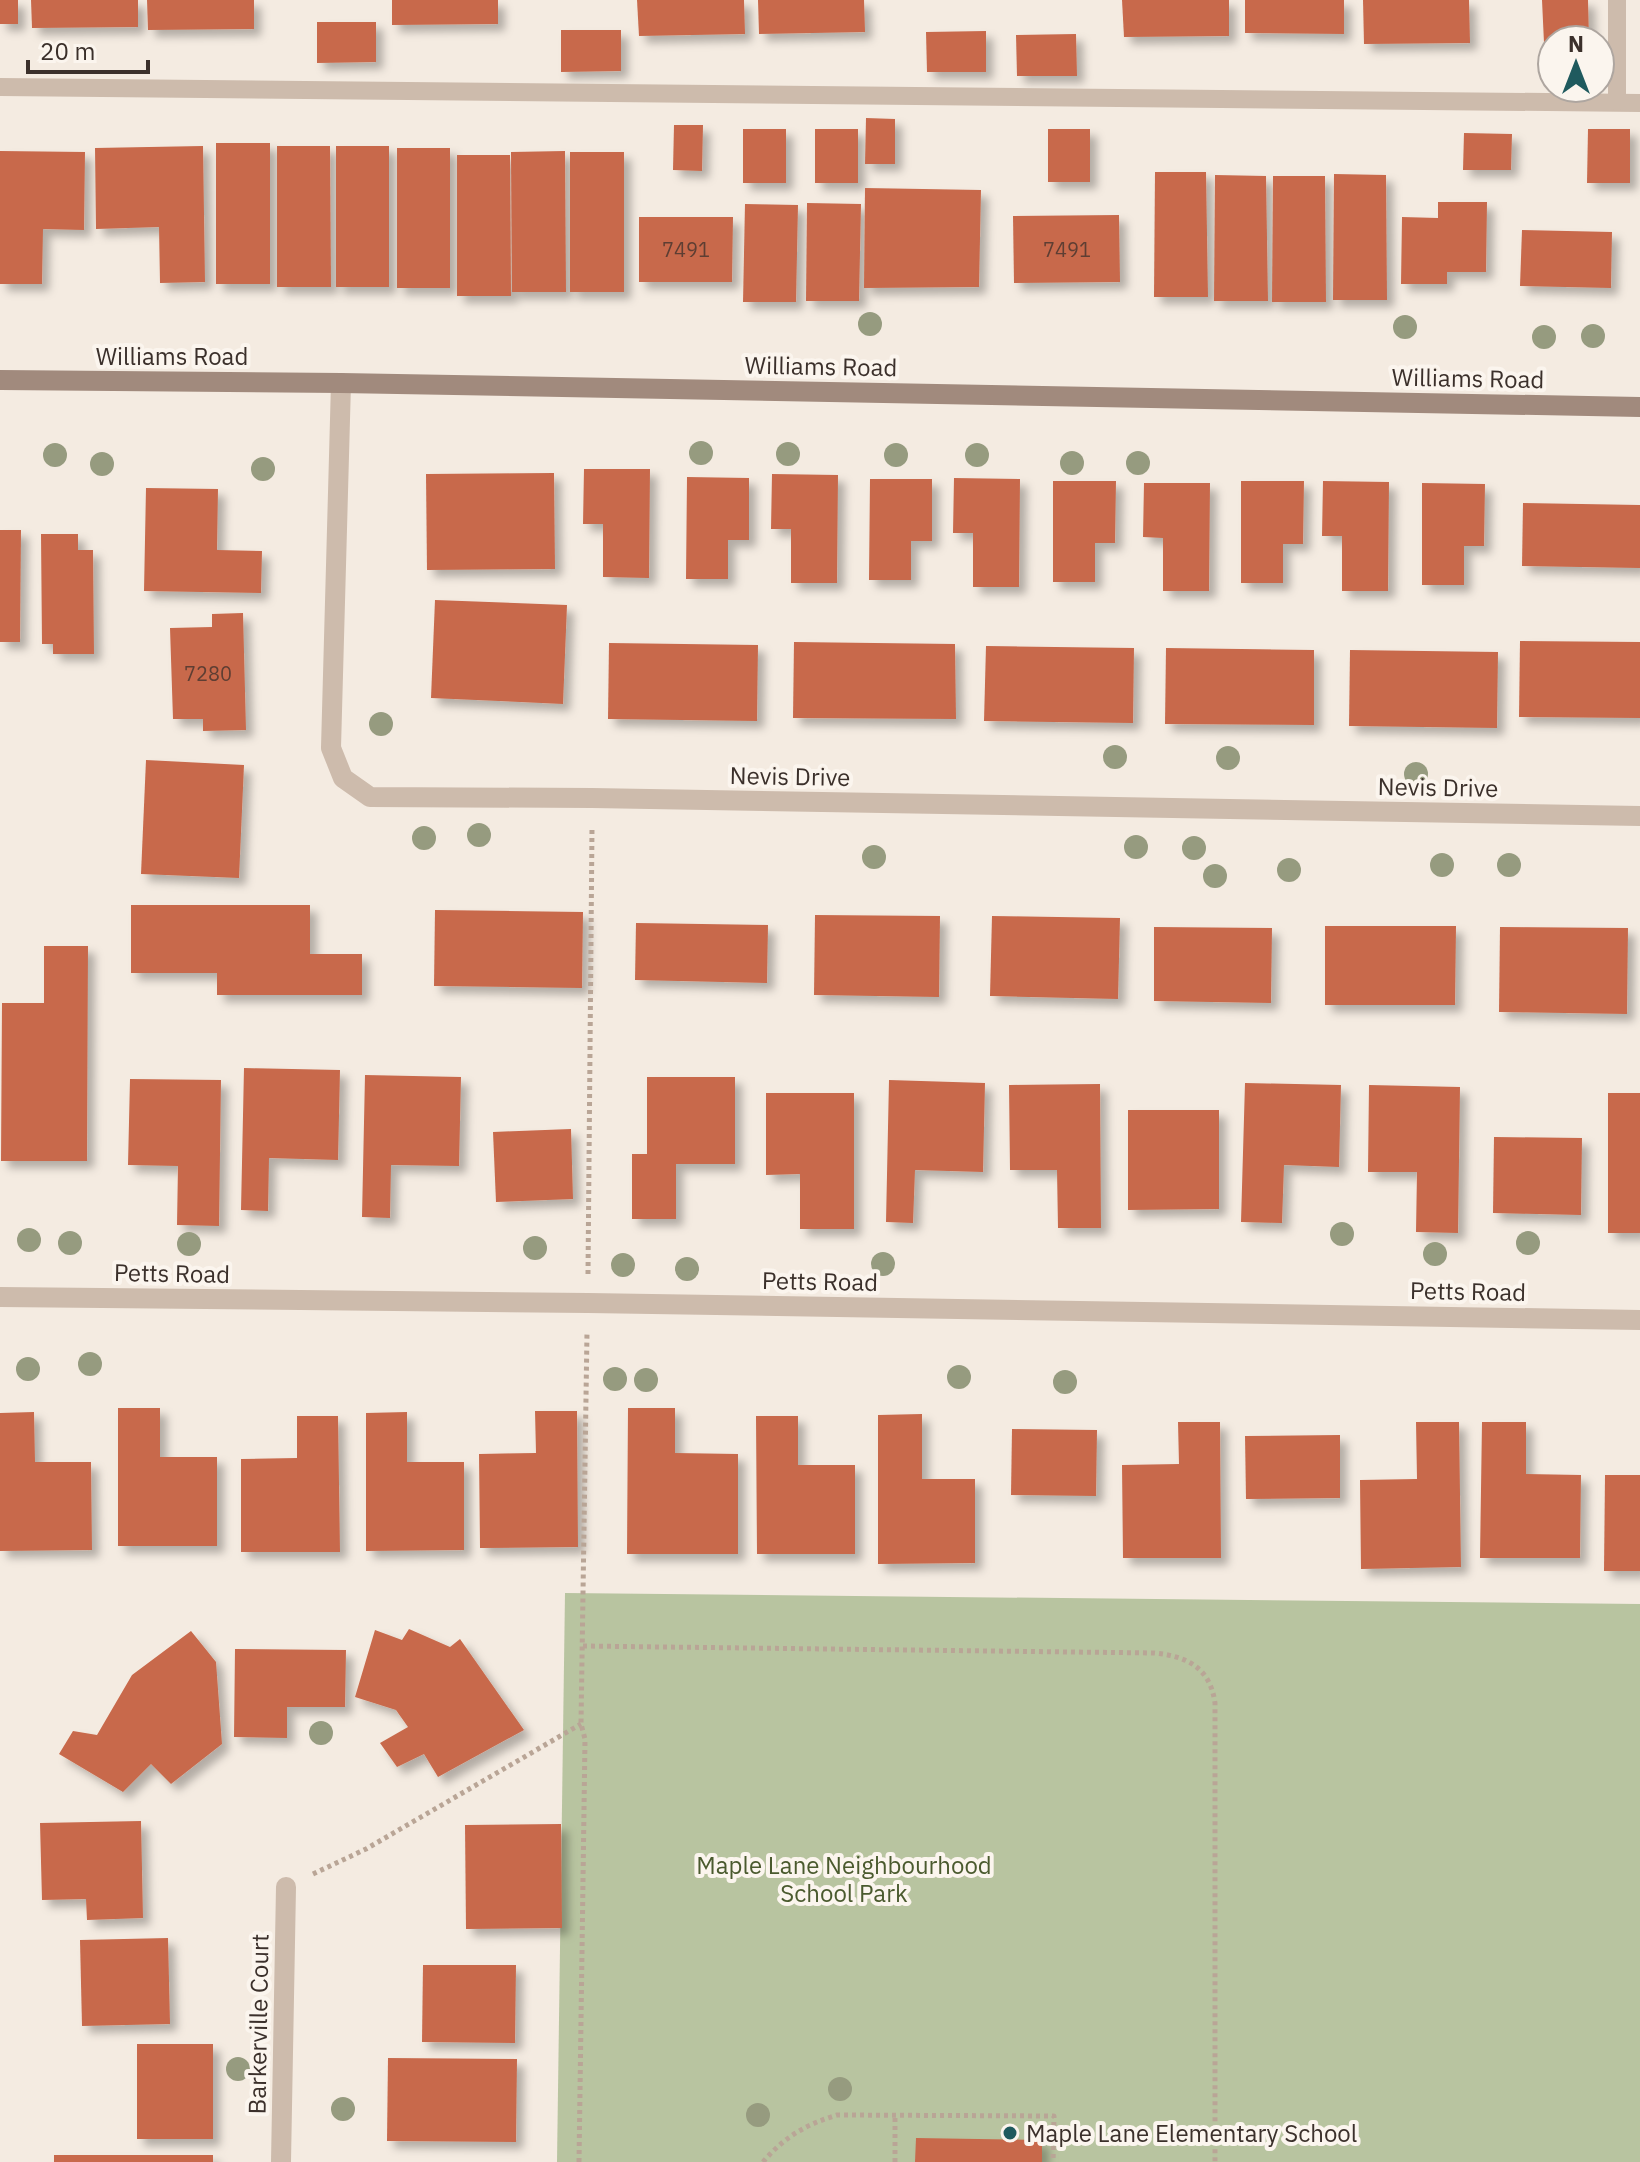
<svg xmlns="http://www.w3.org/2000/svg" width="1640" height="2162" viewBox="0 0 1640 2162" font-family="'IBM Plex Sans',sans-serif">
<defs>
<filter id="shadow"><feDropShadow dx="7" dy="7" stdDeviation="4" flood-color="#0004"/></filter>
</defs>
<rect width="100%" height="100%" fill="#f4ebe1"/>
<path fill="#b8c4a0" d="M565 1593 1640 1604V2162H557Z"/>
<g fill="#c8694b" filter="url(#shadow)">
<rect x="0" y="0" width="18" height="24"/>
<path d="M31 0H138V27L32 28Z"/>
<path d="M147 0H254V29L148 30Z"/>
<path d="M392 0H498V24L392 25Z"/>
<path d="M637 0H744L745 34 639 36Z"/>
<path d="M758 0H864L865 32 759 34Z"/>
<path d="M1122 0H1229V36L1124 37Z"/>
<path d="M1245 0H1344V34L1245 33Z"/>
<path d="M1363 0H1469L1470 43 1364 44Z"/>
<path d="M1542 0H1588L1589 40H1552V43H1544Z"/>
<path d="M317 22H376V62L317 63Z"/>
<path d="M561 30H621V71L561 72Z"/>
<path d="M986 31V72H927L926 32Z"/>
<path d="M1076 34 1077 76H1017L1016 35Z"/>
<path d="M866 118 895 119V164H865Z"/>
<path d="M674 125H703L702 171 673 170Z"/>
<rect x="743" y="129" width="43" height="54"/>
<rect x="815" y="129" width="43" height="54"/>
<rect x="1048" y="129" width="42" height="53"/>
<path d="M1588 129H1630V183H1587Z"/>
<path d="M1464 133 1512 134 1511 170H1463Z"/>
<rect x="216" y="143" width="54" height="141"/>
<path d="M203 146 205 282 160 283 159 227 96 229 95 148Z"/>
<path d="M277 146H330L331 287H277Z"/>
<rect x="336" y="146" width="53" height="141"/>
<rect x="397" y="148" width="53" height="140"/>
<path d="M0 151 85 152 84 230 43 229 42 284H0Z"/>
<path d="M565 151 566 292H512L511 152Z"/>
<rect x="570" y="152" width="54" height="140"/>
<path d="M457 155H510L511 296H457Z"/>
<path d="M1155 172H1206L1208 297H1154Z"/>
<path d="M1334 174 1386 175 1387 300H1333Z"/>
<path d="M1215 175 1266 176 1268 301H1214Z"/>
<path d="M1273 176H1325L1326 302H1272Z"/>
<path d="M865 188 981 190 979 287 864 288Z"/>
<path d="M1438 202H1487L1486 272H1447V284H1401L1402 217 1438 218Z"/>
<path d="M807 203 861 204 859 301H806Z"/>
<path d="M745 204 798 205 796 302H743Z"/>
<path d="M1119 215 1120 282 1014 283 1013 216Z"/>
<path d="M639 217H733L732 282H639Z"/>
<path d="M1522 230 1612 232 1611 288 1520 286Z"/>
<path d="M584 469H650L649 578 603 577V524H583Z"/>
<path d="M554 473 555 569 427 570 426 474Z"/>
<path d="M772 474 838 475 837 583H791V529H771Z"/>
<path d="M687 477 749 478V540H728V579H686Z"/>
<path d="M954 478 1020 479 1019 587H973V533H953Z"/>
<path d="M870 479H932V541H911V580H869Z"/>
<path d="M1053 481H1116L1115 543H1095V582H1053Z"/>
<path d="M1241 481H1304L1303 544H1283V583H1241Z"/>
<path d="M1323 481 1389 482 1388 591H1342V536H1322Z"/>
<path d="M1144 483H1210L1209 591H1163V538L1143 537Z"/>
<path d="M1422 483 1485 484 1484 546H1464V585H1422Z"/>
<path d="M146 488 218 489 217 550 262 551 261 593 144 591Z"/>
<path d="M1523 503 1640 505V568L1522 566Z"/>
<path d="M0 530H21L20 642H0Z"/>
<path d="M41 534H78V550H93L94 654H53V644H42Z"/>
<path d="M435 600 567 605 563 704 431 698Z"/>
<path d="M243 613 246 730 203 731V719H173L170 628 212 627V614Z"/>
<path d="M1520 641 1640 642V718L1519 717Z"/>
<path d="M794 642 955 644 956 719 793 718Z"/>
<path d="M609 643 758 645 757 721 608 719Z"/>
<path d="M986 646 1134 648 1133 723 984 721Z"/>
<path d="M1166 648 1314 650V725L1165 724Z"/>
<path d="M1350 650 1498 652 1497 728 1349 726Z"/>
<path d="M146 760 244 765 239 878 141 874Z"/>
<path d="M131 905H310V954H362V995H217V973H131Z"/>
<path d="M435 910 583 912 582 988 434 986Z"/>
<path d="M815 915 940 916 939 997 814 995Z"/>
<path d="M992 916 1120 918 1118 999 990 996Z"/>
<path d="M636 923 768 925 767 983 635 980Z"/>
<path d="M1325 926H1456L1455 1005H1325Z"/>
<path d="M1154 927 1272 928 1271 1003 1154 1001Z"/>
<path d="M1500 927 1628 928 1627 1014 1499 1012Z"/>
<path d="M44 946H88L87 1161H1L2 1003H44Z"/>
<path d="M244 1068 340 1070 338 1160 269 1158 268 1211 241 1210Z"/>
<path d="M365 1075 461 1077 459 1166 391 1165 390 1218 362 1217Z"/>
<path d="M647 1077H735V1164H676V1219H632V1154H647Z"/>
<path d="M130 1079 221 1080 219 1226 177 1225 178 1166 128 1165Z"/>
<path d="M889 1080 985 1083 983 1172 915 1170 913 1223 886 1222Z"/>
<path d="M1245 1083 1341 1085 1339 1167 1284 1165 1282 1223 1241 1222Z"/>
<path d="M1100 1084 1101 1228H1058L1057 1170H1010L1009 1085Z"/>
<path d="M1369 1085 1460 1087 1458 1233 1416 1232 1417 1172H1368Z"/>
<path d="M766 1093H854V1229H800V1174L766 1175Z"/>
<rect x="1608" y="1093" width="32" height="140"/>
<path d="M1128 1110H1219V1209L1128 1210Z"/>
<path d="M571 1129 573 1199 496 1202 493 1132Z"/>
<path d="M1494 1137 1582 1138 1581 1215 1493 1213Z"/>
<path d="M118 1408H160V1457H217V1546H118Z"/>
<path d="M628 1408H675V1453L738 1454V1554H627Z"/>
<path d="M535 1411H577L578 1547 480 1548 479 1454 536 1453Z"/>
<path d="M34 1412 35 1462H91L92 1550 0 1551V1413Z"/>
<path d="M407 1412V1462H464V1550L366 1551V1413Z"/>
<path d="M922 1414V1479H975V1563L878 1564V1415Z"/>
<path d="M297 1416H338L340 1552H241V1459L297 1458Z"/>
<path d="M756 1416H798V1465H855V1554H757Z"/>
<path d="M1178 1422H1220L1221 1558H1123L1122 1465 1179 1464Z"/>
<path d="M1416 1422H1459L1461 1567 1361 1569 1360 1480 1417 1479Z"/>
<path d="M1482 1422H1526V1474L1581 1475 1580 1558H1480Z"/>
<path d="M1012 1429 1097 1430 1096 1496 1011 1495Z"/>
<path d="M1340 1435V1498L1246 1499 1245 1436Z"/>
<path d="M1605 1475H1640V1571H1604Z"/>
<path d="M409 1629 450 1647 460 1639 524 1730 438 1777 424 1754 397 1767 380 1743 408 1727 396 1710 355 1697 375 1630 402 1640Z"/>
<path d="M191 1631 216 1662 222 1744 171 1784 151 1764 123 1792 59 1754 73 1731 97 1735 132 1675Z"/>
<path d="M235 1649 346 1650 345 1707H287V1738L234 1737Z"/>
<path d="M141 1821 143 1918 87 1920 86 1899 42 1900 40 1823Z"/>
<path d="M561 1824 562 1928 466 1929 465 1825Z"/>
<path d="M168 1938 170 2024 82 2026 80 1940Z"/>
<path d="M423 1965H516L515 2043 422 2042Z"/>
<rect x="137" y="2044" width="76" height="95"/>
<path d="M388 2058 517 2059 516 2142 387 2141Z"/>
<path d="M916 2138 1042 2140V2162H915Z"/>
<rect x="54" y="2155" width="159" height="7"/>
</g>
<g fill="none" stroke-linecap="round" stroke-linejoin="round">
<g stroke="#b9a596" stroke-width="5" stroke-dasharray="4 4" stroke-linecap="butt">
<path d="M588 1274 592 828"/>
<path d="M583 1646 1154 1653C1186 1656 1210 1667 1215 1703V2162"/>
<path d="M313 1874 366 1849 581 1724"/>
<path d="M579 2162 585 1739 581 1724 587 1332"/>
<path d="M763 2162C784 2137 807 2124 837 2115L1054 2116 1053 2162"/>
<path d="M895 2162V2115"/>
</g>
<g stroke="#cdbbac" stroke-width="18">
<path d="M0 87 1640 103"/>
<path d="M1617 102V0"/>
</g>
<g stroke="#cdbbac" stroke-width="20">
<path d="M341 383 331 748 343 778 370 797 592 798 1640 816"/>
<path d="M0 1297 588 1303 1640 1320"/>
<path d="M281 2162 286 1887"/>
</g>
<path stroke="#a18a7d" stroke-width="20" d="M0 380 341 383 1640 407"/>
</g>
<g fill="#969b7f">
<circle cx="870" cy="324" r="12"/>
<circle cx="1405" cy="327" r="12"/>
<circle cx="1593" cy="336" r="12"/>
<circle cx="1544" cy="337" r="12"/>
<circle cx="701" cy="453" r="12"/>
<circle cx="788" cy="454" r="12"/>
<circle cx="55" cy="455" r="12"/>
<circle cx="896" cy="455" r="12"/>
<circle cx="977" cy="455" r="12"/>
<circle cx="1072" cy="463" r="12"/>
<circle cx="1138" cy="463" r="12"/>
<circle cx="102" cy="464" r="12"/>
<circle cx="263" cy="469" r="12"/>
<circle cx="381" cy="724" r="12"/>
<circle cx="1115" cy="757" r="12"/>
<circle cx="1228" cy="758" r="12"/>
<circle cx="1416" cy="774" r="12"/>
<circle cx="479" cy="835" r="12"/>
<circle cx="424" cy="838" r="12"/>
<circle cx="1136" cy="847" r="12"/>
<circle cx="1194" cy="848" r="12"/>
<circle cx="874" cy="857" r="12"/>
<circle cx="1442" cy="865" r="12"/>
<circle cx="1509" cy="865" r="12"/>
<circle cx="1289" cy="870" r="12"/>
<circle cx="1215" cy="876" r="12"/>
<circle cx="1342" cy="1234" r="12"/>
<circle cx="29" cy="1240" r="12"/>
<circle cx="70" cy="1243" r="12"/>
<circle cx="1528" cy="1243" r="12"/>
<circle cx="189" cy="1244" r="12"/>
<circle cx="535" cy="1248" r="12"/>
<circle cx="1435" cy="1254" r="12"/>
<circle cx="883" cy="1264" r="12"/>
<circle cx="623" cy="1265" r="12"/>
<circle cx="687" cy="1269" r="12"/>
<circle cx="90" cy="1364" r="12"/>
<circle cx="28" cy="1369" r="12"/>
<circle cx="959" cy="1377" r="12"/>
<circle cx="615" cy="1379" r="12"/>
<circle cx="646" cy="1380" r="12"/>
<circle cx="1065" cy="1382" r="12"/>
<circle cx="321" cy="1733" r="12"/>
<circle cx="238" cy="2069" r="12"/>
<circle cx="840" cy="2089" r="12"/>
<circle cx="343" cy="2109" r="12"/>
<circle cx="758" cy="2115" r="12"/>
</g>
<circle fill="#1f5a5e" stroke="#fbf5ee" stroke-width="3" cx="1010" cy="2133" r="8"/>
<g text-anchor="middle" dominant-baseline="central" stroke-width="8" stroke-linejoin="round" paint-order="stroke">
<g font-size="20" fill="#5e3e33">
<text x="686" y="249">7491</text>
<text x="1067" y="249">7491</text>
<text x="208" y="673">7280</text>
</g>
<g font-size="24" fill="#3b302b" stroke="#fbf5ee">
<text x="172" y="356">Williams Road</text>
<text transform="translate(821 366) rotate(1)">Williams Road</text>
<text transform="translate(1468 378) rotate(1)">Williams Road</text>
<text transform="translate(790 776) rotate(1)">Nevis Drive</text>
<text transform="translate(1438 787) rotate(1)">Nevis Drive</text>
<text transform="translate(172 1273) rotate(1)">Petts Road</text>
<text transform="translate(820 1281) rotate(1)">Petts Road</text>
<text transform="translate(1468 1291) rotate(1)">Petts Road</text>
<text transform="translate(258 2024) rotate(-89)">Barkerville Court</text>
</g>
<g font-size="24" fill="#4a5a2e" stroke="#fbf5ee">
<text x="844" y="1865">Maple Lane Neighbourhood<tspan x="844" dy="28">School Park</tspan></text>
</g>
<g font-size="24" fill="#3b302b" stroke="#fbf5ee" text-anchor="start">
<text x="1026" y="2133">Maple Lane Elementary School</text>
</g>
</g>
<g transform="translate(1576 64)"><circle r="38" fill="#fbf5ee" stroke="#aea6a0" stroke-width="2"/>
<path d="M0-6L14 30L0 20L-14 30Z" fill="#1f5a5e"/>
<text y="-12" font-size="22" font-weight="bold" text-anchor="middle" fill="#3b302b">N</text>
</g>
<path d="M28 60v12h120v-12" fill="none" stroke="#3b302b" stroke-width="4"/>
<text x="40" y="60" font-size="24" fill="#3b302b" stroke="#fbf5ee" stroke-width="6" paint-order="stroke">20 m</text>
</svg>
